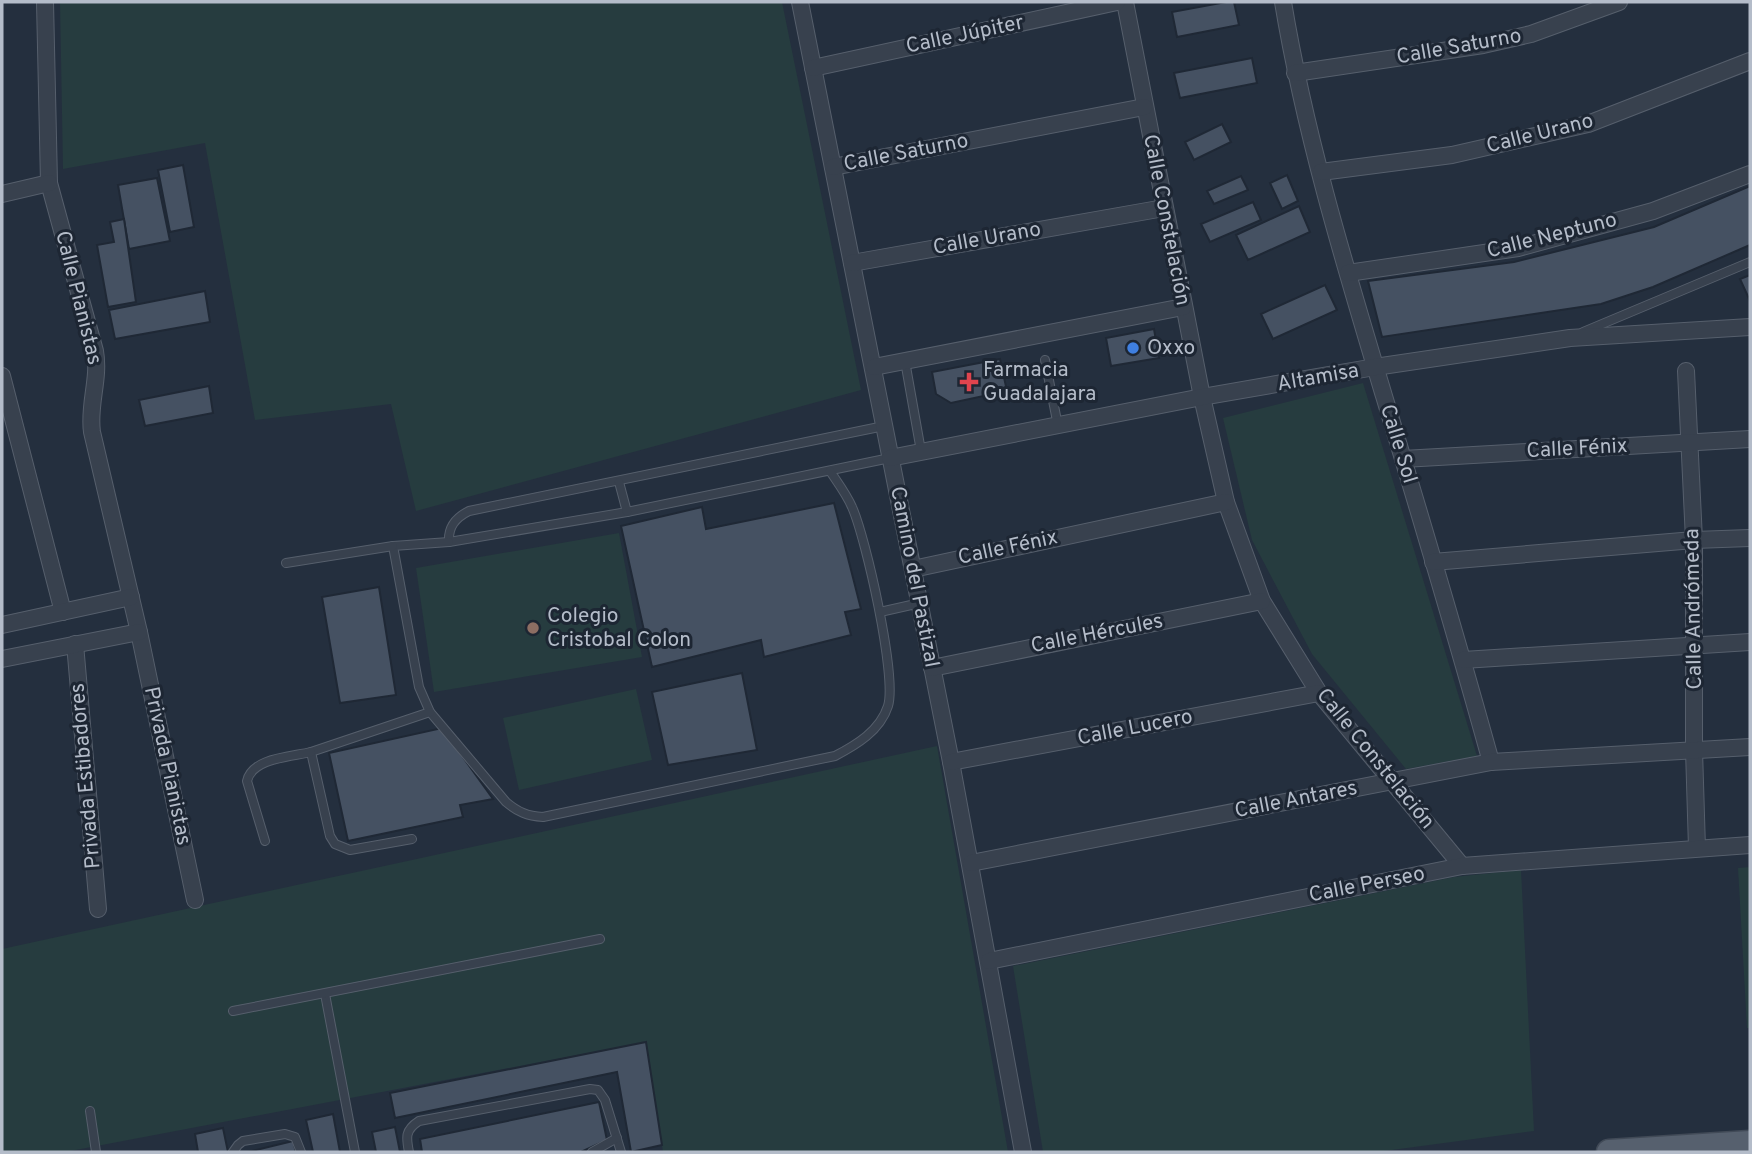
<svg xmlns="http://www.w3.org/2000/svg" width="1752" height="1154" viewBox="0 0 1752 1154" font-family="Overpass,sans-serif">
<rect width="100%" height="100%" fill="#242f3e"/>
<g fill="#263c3f">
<path d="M60 2H782L861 390 416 511 391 404 255 420 205 143 63 169Z"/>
<path d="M1363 383 1477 756 1406 769 1312 654 1252 540 1223 418Z"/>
<path d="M619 533 642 657 434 692 416 568Z"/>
<path d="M636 689 652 760 519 790 503 718Z"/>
<path d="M937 746 1008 1152H663L646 1042 65 1152H2V949Z"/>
<path d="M1750 867V1028H1747L1738 868Z"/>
<path d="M1521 870 1534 1131 1377 1152H1043L1013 966 1454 877Z"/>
</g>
<g fill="#455162" stroke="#1f2835" stroke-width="2">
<path d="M1226 2H1234L1239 25 1177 37 1172 12Z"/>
<path d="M1252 58 1257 83 1180 98 1174 73Z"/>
<path d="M1222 124 1231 142 1194 160 1185 142Z"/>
<path d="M183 165 194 227 170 232 158 170Z"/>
<path d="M1287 175 1298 201 1282 209 1270 183Z"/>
<path d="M1241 176 1248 190 1214 204 1207 191Z"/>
<path d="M157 178 170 241 129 249 118 185Z"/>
<path d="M1750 186V245L1653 287 1601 304 1382 337 1368 281 1514 262 1654 227Z"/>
<path d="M1253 202 1261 220 1210 242 1201 224Z"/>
<path d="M1299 206 1310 232 1248 260 1236 235Z"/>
<path d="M124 219 136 302 108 307 97 245 114 242 110 222Z"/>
<path d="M1750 275V301L1740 279Z"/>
<path d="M1325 285 1337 310 1273 339 1261 314Z"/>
<path d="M205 291 210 322 115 339 109 310Z"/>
<path d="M1154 329 1159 358 1111 366 1106 338Z"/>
<path d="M1000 359 1007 391 951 403 936 394 932 372Z"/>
<path d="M209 386 213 413 145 426 139 400Z"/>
<path d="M834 503 861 609 845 612 851 635 764 657 761 640 652 667 621 526 702 507 706 529Z"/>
<path d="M379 587 396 695 340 703 322 597Z"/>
<path d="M742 673 757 750 668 765 652 692Z"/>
<path d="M442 728 493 799 460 805 463 817 348 841 329 753Z"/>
<path d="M646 1042 662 1145 631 1152 617 1072 395 1118 390 1093Z"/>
<path d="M599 1102 607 1140 581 1152H422L420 1139Z"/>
<path d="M333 1114 340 1152H313L306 1120Z"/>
<path d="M395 1127 400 1152H376L372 1132Z"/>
<path d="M223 1128 228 1152H198L195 1134Z"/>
<path d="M293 1141 296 1152H248Z"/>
</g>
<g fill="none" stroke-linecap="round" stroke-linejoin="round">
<g stroke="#565f6c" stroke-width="10">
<g id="lane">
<path d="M1583 332 1750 262"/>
<path d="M1045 360 1058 426"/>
<path d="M905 361 921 451"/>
<path d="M884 426 469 511C455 518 448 527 449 542L627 512 890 458"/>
<path d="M619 482 627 512"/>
<path d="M449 542 393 546 419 687 430 712 506 802C518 812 527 816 543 817L835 756C856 745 880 731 888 706 897 677 866 538 852 507 847 495 838 483 830 471"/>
<path d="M286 563 393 546"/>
<path d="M880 612 920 603"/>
<path d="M412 839 350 850 335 844 330 836 311 752 430 712"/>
<path d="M265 841 247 781C252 758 290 757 311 752"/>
<path d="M325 994 355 1152"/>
<path d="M233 1011 600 939"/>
<path d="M90 1111 96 1152"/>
<path d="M233 1152 238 1145 243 1141 285 1134 295 1137 301 1152"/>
<path d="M409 1152C406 1137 405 1130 419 1121L590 1089 598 1090 605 1100 621 1152"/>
<path d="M592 1152 617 1138"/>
</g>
</g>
<g stroke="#565f6c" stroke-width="18">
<g id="street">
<path d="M45 2 49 183 95 351C100 379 88 405 92 432L139 632 195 900"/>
<path d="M800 2 951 762 1023 1152"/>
<path d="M1125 2 1202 397 1226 502 1262 601 1319 693 1462 866"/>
<path d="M1283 2C1305 135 1345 266 1384 396 1421 518 1457 639 1491 762"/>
<path d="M813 68 1117 2"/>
<path d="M1295 73 1483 45 1531 34 1619 2"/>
<path d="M833 167 1144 107"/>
<path d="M1321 172 1452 155 1588 124 1750 61"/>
<path d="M2 194 49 183"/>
<path d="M852 263 1164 208"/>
<path d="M1348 273 1518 248 1653 211 1750 174"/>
<path d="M874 367 1183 307"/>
<path d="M1686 371 1694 540V750L1697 848"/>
<path d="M2 376 63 612"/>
<path d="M890 458 1202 397 1375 367 1570 338 1750 327"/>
<path d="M1403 459 1750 439"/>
<path d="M1433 562 1694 540 1750 538"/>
<path d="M913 569 1226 502"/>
<path d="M2 625 131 597"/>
<path d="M75 644 98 909"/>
<path d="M2 659 139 632"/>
<path d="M1463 660 1750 642"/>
<path d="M932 668 1262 601"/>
<path d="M951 762 1319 693"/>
<path d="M971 863 1491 762 1750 747"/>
<path d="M989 961 1462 866 1750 845"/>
</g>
</g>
<g stroke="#414a57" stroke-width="27">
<path id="primary" d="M1609 1152 1750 1143"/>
</g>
<use href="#lane" stroke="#38414e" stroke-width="8"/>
<use href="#street" stroke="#38414e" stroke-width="16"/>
<use href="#primary" stroke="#56606e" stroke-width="24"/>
</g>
<circle fill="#3f7fe0" stroke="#1d2633" stroke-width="2.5" cx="1133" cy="348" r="7"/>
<path fill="#e0444e" stroke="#1d2633" stroke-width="2.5" d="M965.5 371.5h7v7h7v7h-7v7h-7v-7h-7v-7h7z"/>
<circle fill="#8d6e63" stroke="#1d2633" stroke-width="2.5" cx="533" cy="628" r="7"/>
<g text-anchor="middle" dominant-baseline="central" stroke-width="6" stroke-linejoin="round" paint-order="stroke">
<g font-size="21" fill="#b4bcc9" stroke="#1d2633">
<text transform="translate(965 35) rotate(-12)">Calle Júpiter</text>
<text transform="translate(1459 47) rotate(-10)">Calle Saturno</text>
<text transform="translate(1540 134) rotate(-14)">Calle Urano</text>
<text transform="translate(906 153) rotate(-11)">Calle Saturno</text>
<text transform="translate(1166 220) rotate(79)">Calle Constelación</text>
<text transform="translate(1552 236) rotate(-14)">Calle Neptuno</text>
<text transform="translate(987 239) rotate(-10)">Calle Urano</text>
<text transform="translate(78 298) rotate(76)">Calle Pianistas</text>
<text transform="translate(1318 378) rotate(-10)">Altamisa</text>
<text transform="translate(1398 444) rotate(73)">Calle Sol</text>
<text transform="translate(1577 449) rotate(-3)">Calle Fénix</text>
<text transform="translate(1008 548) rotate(-12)">Calle Fénix</text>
<text transform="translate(914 577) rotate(79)">Camino del Pastizal</text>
<text transform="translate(1694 609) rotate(-91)">Calle Andrómeda</text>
<text transform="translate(1097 634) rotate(-11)">Calle Hércules</text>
<text transform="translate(1135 728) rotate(-11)">Calle Lucero</text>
<text transform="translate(1375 759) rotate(51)">Calle Constelación</text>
<text transform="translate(167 766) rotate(78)">Privada Pianistas</text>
<text transform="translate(86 776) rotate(-95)">Privada Estibadores</text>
<text transform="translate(1296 800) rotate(-11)">Calle Antares</text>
<text transform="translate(1367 885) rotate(-11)">Calle Perseo</text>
</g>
<g font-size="21" fill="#b4bcc9" stroke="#1d2633" text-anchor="start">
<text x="1147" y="348">Oxxo</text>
<text x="983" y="370">Farmacia<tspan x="983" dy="24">Guadalajara</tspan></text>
<text x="547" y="616">Colegio<tspan x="547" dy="24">Cristobal Colon</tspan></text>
</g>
</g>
<rect width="1752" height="1154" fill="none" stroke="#b4bcc9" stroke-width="7"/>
</svg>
